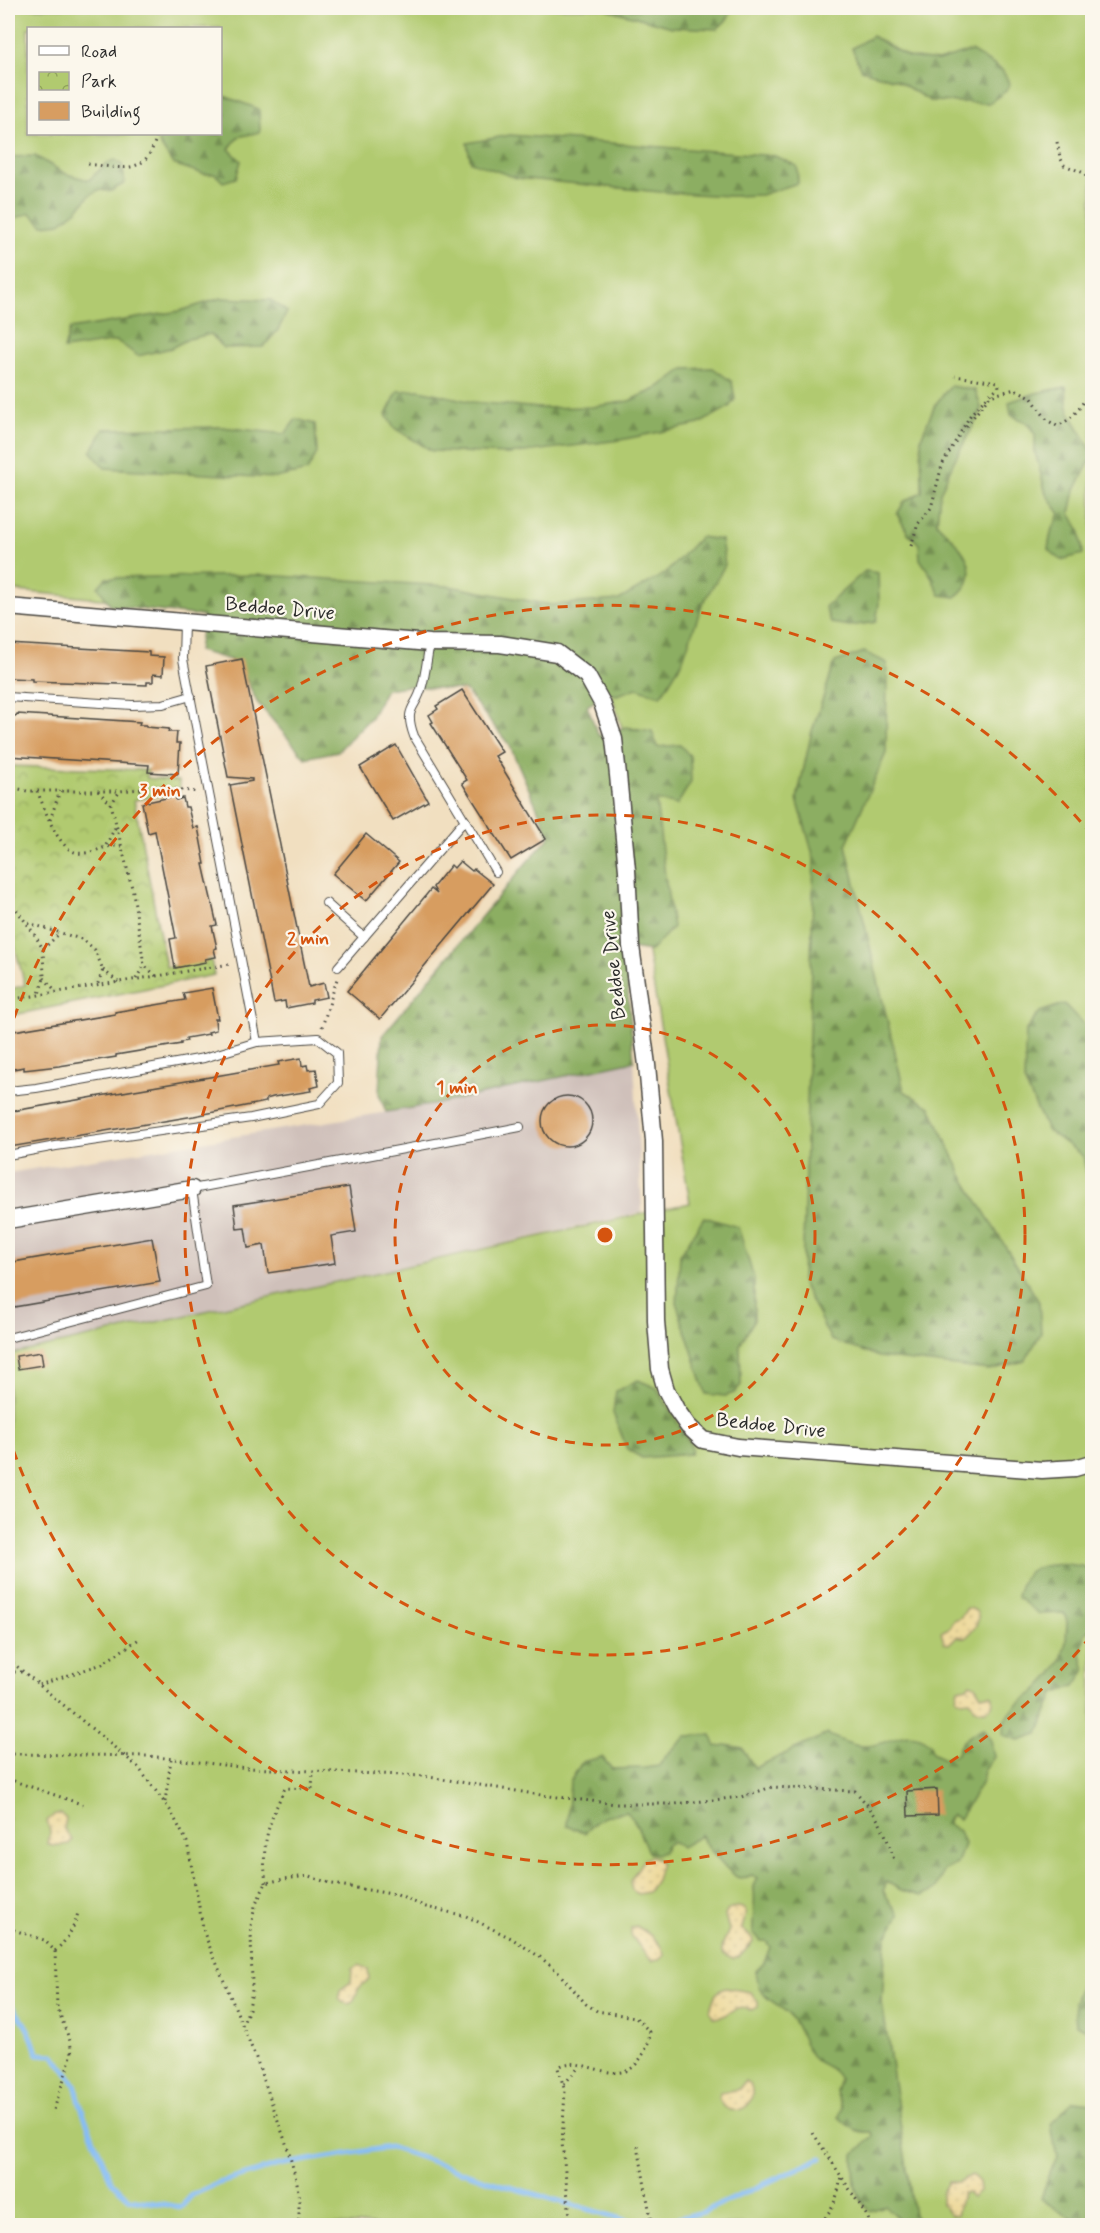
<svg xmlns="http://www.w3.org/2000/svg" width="1100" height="2233" viewBox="0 0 1100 2233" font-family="Mynerve,sans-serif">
<defs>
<pattern id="forest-firs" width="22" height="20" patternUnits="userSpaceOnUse" patternTransform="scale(1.5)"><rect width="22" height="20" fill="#8cae62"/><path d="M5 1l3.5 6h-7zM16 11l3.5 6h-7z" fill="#738e51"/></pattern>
<pattern id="sand-dots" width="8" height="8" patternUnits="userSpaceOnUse" patternTransform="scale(1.5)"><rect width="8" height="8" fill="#eeda9e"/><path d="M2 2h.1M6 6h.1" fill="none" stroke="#cb8" stroke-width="1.8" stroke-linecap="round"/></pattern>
<pattern id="park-crowns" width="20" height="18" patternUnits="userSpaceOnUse" patternTransform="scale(1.5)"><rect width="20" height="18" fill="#b1ca6f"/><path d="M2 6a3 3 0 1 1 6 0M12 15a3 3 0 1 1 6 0" fill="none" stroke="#90a45b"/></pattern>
</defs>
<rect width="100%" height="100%" fill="#fbf7ec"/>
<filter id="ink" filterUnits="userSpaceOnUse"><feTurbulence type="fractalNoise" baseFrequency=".0167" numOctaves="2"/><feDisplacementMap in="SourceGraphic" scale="12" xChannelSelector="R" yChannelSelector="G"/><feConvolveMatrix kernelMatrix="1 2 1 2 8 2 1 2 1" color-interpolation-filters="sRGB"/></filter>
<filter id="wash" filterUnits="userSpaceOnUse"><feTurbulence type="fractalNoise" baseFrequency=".008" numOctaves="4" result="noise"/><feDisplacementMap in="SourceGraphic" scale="24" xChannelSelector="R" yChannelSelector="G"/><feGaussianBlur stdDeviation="1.35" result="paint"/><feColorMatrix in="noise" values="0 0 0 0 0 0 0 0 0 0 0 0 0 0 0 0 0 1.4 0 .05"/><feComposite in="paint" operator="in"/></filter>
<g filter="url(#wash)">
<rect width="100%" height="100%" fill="#f1dfc0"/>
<path fill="#cfc0ba" d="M634 1061 642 1212 8 1355V1173L437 1104Z"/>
<path fill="#b1ca6f" stroke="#6e7a4d" stroke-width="1.5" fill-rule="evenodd" d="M8 8H1092V2225H8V1355L690 1203 637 887 627 744 608 683 574 645 8 590ZM28 28H220V134H28Z"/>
<g fill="url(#forest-firs)" stroke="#5c6c46" stroke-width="1.5">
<path d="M603 8H732C731 17 724 23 717 29L672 27Z"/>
<path d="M872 36 908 57 938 61 971 51 1002 70 1010 84 1006 91 989 103 930 101 896 80 861 70 852 48Z"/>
<path d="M221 95 259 109 260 132 238 137 229 149 241 161 236 178 223 182 215 174H204L173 164 159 143 161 134H220Z"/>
<path d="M510 135 775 156 797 166 798 183 761 195 730 196 660 192 517 178 471 162 467 143Z"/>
<path d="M35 156 66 174 89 180 107 163 115 160 122 164 125 183 111 191 98 190 89 196 77 210 60 223 43 225 30 213 8 221V157Z"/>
<path d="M221 298 271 300 287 312 278 330 263 347 223 348 211 334 188 339 171 348 138 356 117 341 64 349 70 329 180 311Z"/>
<path d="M713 368 732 382 735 399 729 407 699 424 620 440 509 454 432 451 394 428 386 415 398 391 420 390 472 402 540 408 592 407 629 401 656 389 684 369Z"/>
<path d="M950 386 975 390 982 410 953 463 940 493 937 523C951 538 977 558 968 582 966 587 960 593 956 597L940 595 930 574 920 559 919 544 908 533 897 514 905 501 922 492 921 438 935 405Z"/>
<path d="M1066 387C1067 394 1066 401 1068 407 1071 422 1089 438 1092 457L1075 490 1070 513 1080 531 1083 554 1061 560 1048 549 1051 532 1060 514 1046 494 1035 452V434L1026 422 1011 415 1009 402 1036 393Z"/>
<path d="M296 419 315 424 317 453 307 471 275 478 105 468 91 452 104 429 222 427 285 434Z"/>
<path d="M700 537 721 540 725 565 702 605 682 662 661 696 637 688 617 695 608 693 587 706 599 736 626 727 652 731 657 747 680 745 690 756 691 782 677 805 656 800 665 876 673 927 651 951 624 947 634 1061 437 1104 386 1112 379 1094 382 1036 527 862 550 837 510 746 465 690 407 686 386 689 371 717 338 751 305 758 257 702 238 662 198 651 203 616 111 606 98 587 106 578 261 575 449 586 551 605 619 600 666 573Z"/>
<path d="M865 571 878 573 879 603 876 622 850 626 831 623 825 607Z"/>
<path d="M864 652 887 663 886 753 846 845 904 1091 930 1107 963 1177 1039 1302 1041 1333 1025 1361 989 1370 879 1357 831 1340 802 1283 814 858 797 799 812 731 835 662Z"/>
<path d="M1064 1004 1092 1033V1201L1083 1156 1047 1130 1024 1081 1026 1030 1040 1012Z"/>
<path d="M704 1217 738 1227 754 1278V1320L740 1345 741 1385 734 1393 725 1396 706 1394 677 1305 680 1255Z"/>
<path d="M638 1380 657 1388 692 1448 690 1454 642 1458 627 1449 613 1413 616 1391Z"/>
<path d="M1067 1564 1092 1568V1629L1085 1633 1081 1654 1085 1671 1075 1686 1054 1694 1038 1734 1019 1740 1003 1735 1004 1721 1016 1706 1035 1692 1051 1675 1061 1660 1066 1642 1067 1621 1064 1613 1039 1614 1017 1597C1024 1564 1038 1566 1067 1564Z"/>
<path d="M983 1728 991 1740 994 1757 984 1771 981 1784 959 1819 951 1815 947 1824 959 1831 964 1844 957 1864 943 1871 936 1889 921 1896 901 1890 887 1882 883 1891 899 1915 886 1938 882 2002 914 2215 921 2225H905L885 2206 870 2211C851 2193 855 2178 854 2154L873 2136 872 2132C857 2133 850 2128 839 2117L842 2108 836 2092 840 2079C834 2068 825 2066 815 2060 809 2057 799 2028 793 2020 778 1998 760 2005 755 1972L764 1963 770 1947 766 1941H761L753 1932C752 1921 757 1895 753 1886L757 1878 752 1875C748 1877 742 1879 737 1877 729 1873 705 1844 700 1836L681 1847 672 1842 666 1845 664 1852 657 1854 649 1853C638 1836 642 1825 626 1812 607 1814 597 1818 585 1833L567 1826 570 1782 582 1762 602 1757 612 1769 645 1768 659 1766C666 1752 677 1747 686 1736L711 1735 716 1747 725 1745 742 1748 755 1768 827 1734C838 1739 851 1746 864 1746 889 1747 906 1723 930 1744L932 1753 944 1759 957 1754C959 1740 971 1734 983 1728Z"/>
<path d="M1092 1952V2032L1076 2025 1074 2002Z"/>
<path d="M1073 2101 1092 2103V2225H1090L1066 2215 1041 2199 1048 2176 1057 2158 1051 2124Z"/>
</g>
<g fill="url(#sand-dots)" stroke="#8c8264" stroke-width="1.5">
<path d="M967 1608C988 1610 975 1631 965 1638L957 1636 949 1644 944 1643 941 1632 949 1628 953 1620 961 1617Z"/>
<path d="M970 1683 975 1685 981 1695H991L993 1697C994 1710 985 1712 975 1709L970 1700 961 1701 956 1698 958 1689 967 1687Z"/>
<path d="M55 1814H61L66 1819 64 1829 72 1840 69 1844 52 1846 48 1844 50 1832 47 1821Z"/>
<path d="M651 1856 657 1858 661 1863 656 1880 648 1892 638 1894 632 1890 630 1881 643 1860Z"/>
<path d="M736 1907C752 1907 743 1920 742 1929L752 1938 753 1942 739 1957 732 1959 722 1953V1946L729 1930 725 1915 728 1910Z"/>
<path d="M636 1926C647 1932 662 1942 664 1955L659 1960 652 1961C645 1956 637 1942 631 1935V1928Z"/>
<path d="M359 1965 368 1969 369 1979 359 1988 353 2002C348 2005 342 2004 339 1998L340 1990 351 1982 352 1969Z"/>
<path d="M726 1988 750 1992 758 2001V2007C750 2013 746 2007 738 2008 728 2010 725 2020 713 2017L710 2011C713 2000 714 1991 726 1988Z"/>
<path d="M745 2081 750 2083C761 2109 727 2122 718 2097L720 2093 739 2089Z"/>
<path d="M972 2175 979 2182 980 2191 972 2198 967 2193H962L957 2215H950L942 2205V2192L948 2182H959Z"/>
</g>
<path fill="url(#park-crowns)" stroke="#6e7a4d" stroke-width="1.5" d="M8 766 148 770 147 778 179 781V793L134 800 166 967 211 960 214 975 8 1016V990L25 985 8 921Z"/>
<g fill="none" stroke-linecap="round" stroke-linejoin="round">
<path stroke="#84bcf5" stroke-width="5" d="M8 2002C22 2018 32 2032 37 2054L54 2055 75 2084 83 2113 112 2183 130 2199 181 2207 192 2195 219 2183 278 2165 390 2147 492 2182 640 2224 672 2220 703 2212 821 2158"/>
</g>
<g id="blocks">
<g fill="#d79d61">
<path d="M8 644 149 652V656L164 657 163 675 153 674V682H147V685L32 681V679L8 678Z"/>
<path d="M242 659 309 987 324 983 327 997 312 1000V1003L286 1008 285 1001 274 1003 230 785 252 781V779L228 777 206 666Z"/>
<path d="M462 690 502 752 495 756 546 839 511 860 462 783 467 780 431 723 433 722 429 715 438 709 436 706Z"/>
<path d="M17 714 140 722 139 725H146V727L169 729 168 732H177L176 743H180L178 774 148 772 149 765 8 756V717L10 715 16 716Z"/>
<path d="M396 745 428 801 393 821 360 767Z"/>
<path d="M176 796V800L183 798 185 807H188L193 828 198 827 205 864H203L217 925 212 926 217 948 214 949 216 957 205 959 206 962 175 968 170 939 176 938 155 831 148 833 142 803Z"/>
<path d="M366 834 399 862 366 901 333 874Z"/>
<path d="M460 861 472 871 474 869 493 884 380 1019 347 991 431 889 437 894 433 887 451 865 454 868Z"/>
<path d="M212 988 218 1019H215L216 1030 208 1032 209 1034 186 1038 187 1041 181 1042V1044L116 1055V1057L59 1066 24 1070V1067L8 1070V1032L115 1014V1012L185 1000 183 993Z"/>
<path d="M301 1058 302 1066 307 1065 308 1070 316 1069 319 1086 310 1088 311 1091 273 1097 266 1099V1102L194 1116 10 1147 9 1143 8 1144V1112L279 1065 278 1062Z"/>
<circle cx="567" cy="1121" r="25"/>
<path d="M349 1187 356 1232 331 1236 335 1263 268 1273 264 1245 248 1248 245 1228 237 1229 234 1205Z"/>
<path d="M152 1238 160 1282 8 1308V1263Z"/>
<path d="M41 1352 43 1365 18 1369 16 1356Z"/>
<path d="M937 1789 938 1815 908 1816 907 1791Z"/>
</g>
</g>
</g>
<g filter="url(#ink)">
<use href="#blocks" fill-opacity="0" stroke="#494641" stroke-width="1.5"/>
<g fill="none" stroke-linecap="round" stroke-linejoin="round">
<g stroke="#494641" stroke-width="10">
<g id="lane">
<path d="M184 622 183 659 257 1042"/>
<path d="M430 643C427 657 426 672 422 686 417 709 403 706 414 736L496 872"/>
<path d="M8 697 132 705 163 704 191 696"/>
<path d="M326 903 364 937"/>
<path d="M338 967 465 820"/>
<path d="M8 1091 36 1088 204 1058 257 1042 318 1038 337 1053 338 1083 319 1104 251 1118 56 1146 8 1155"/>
<path d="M8 1338 206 1286 192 1189 520 1127"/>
</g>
</g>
<g stroke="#494641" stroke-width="19">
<g id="street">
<path d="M8 607 430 643 500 644 557 653 587 676 602 703 614 739 618 775 627 870 631 946 647 1065 654 1141 656 1321 660 1369 666 1390 676 1409 688 1426 703 1440 738 1447 1042 1470 1075 1468 1092 1463"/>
<path d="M8 1220 192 1189"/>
</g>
</g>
<g stroke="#494641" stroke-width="3" stroke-dasharray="1.5 4.5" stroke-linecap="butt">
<path d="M1057 142 1060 157 1064 165 1084 173 1092 188"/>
<path d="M88 164C123 168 147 177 157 134"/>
<path d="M966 426 990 396 1015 389 1031 397 1047 420 1057 426C1076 418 1084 402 1092 385"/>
<path d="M911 546 918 524 931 508 942 465 971 414 992 392 999 387 998 382 955 376"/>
<path d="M8 786 27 791H120"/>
<path d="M37 791C46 810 59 858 85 853 101 851 102 845 121 846"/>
<path d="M98 791 111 804"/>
<path d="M50 820 60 791"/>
<path d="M106 845 116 826"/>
<path d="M8 876 10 901 33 932 43 949 44 978 39 994"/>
<path d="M28 923 84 940 95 950 103 970 97 986"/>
<path d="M43 949 59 934"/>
<path d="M103 970 118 982"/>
<path d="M156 976 144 965 133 892 111 804 120 791 161 787 197 792"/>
<path d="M44 978 55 990"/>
<path d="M136 979 144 965"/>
<path d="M8 1000 231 964"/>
<path d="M322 1027 337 979"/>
<path d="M8 1659 138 1767 170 1810 187 1842 204 1933 256 2058 287 2146 297 2183 299 2202V2226"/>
<path d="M8 1672H22"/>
<path d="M39 1685 102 1664 139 1639"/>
<path d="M8 1757 13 1754 149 1756 248 1768 423 1776 541 1795 616 1804H675L741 1797 772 1787 855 1791C879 1817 884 1828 894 1860"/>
<path d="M8 1779 87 1806"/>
<path d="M165 1802 171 1759"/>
<path d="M266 1883C261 1844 268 1824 285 1788L312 1789 313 1772"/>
<path d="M8 1928 44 1940 55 1951 57 2007 70 2041 72 2053 53 2113"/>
<path d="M55 1951C68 1939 73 1930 78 1913"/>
<path d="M242 2026 249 2009 252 1990 251 1926 255 1906 266 1883 283 1879 309 1876 332 1884 397 1895 426 1907 466 1916 511 1938 540 1957 557 1971 586 2004 597 2011 635 2017 650 2032C649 2044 645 2052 638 2062 616 2090 576 2051 558 2068L565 2091 562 2143 571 2226"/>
<path d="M564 2084 580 2066"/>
<path d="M813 2133 867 2216 871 2226"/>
<path d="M638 2146 652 2226"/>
<path d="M825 2218C835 2204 839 2192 841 2175"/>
</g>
<use href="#lane" stroke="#fff" stroke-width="8"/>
<use href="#street" stroke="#fff" stroke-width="16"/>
</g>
</g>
<g fill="none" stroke="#d5540f" stroke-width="3" stroke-dasharray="10 8">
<circle cx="605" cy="1235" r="210"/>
<circle cx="605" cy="1235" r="420"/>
<path d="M1091 1636A630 630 0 0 1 8 1435M8 1035A630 630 0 0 1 1091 834"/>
</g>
<g text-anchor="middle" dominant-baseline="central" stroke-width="4.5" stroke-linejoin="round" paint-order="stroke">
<g font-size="20" fill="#2b2b2b" stroke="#fbf7ec">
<text transform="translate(280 609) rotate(5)">Beddoe Drive</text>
<text transform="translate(614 965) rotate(-96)">Beddoe Drive</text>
<text transform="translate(771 1426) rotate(6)">Beddoe Drive</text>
</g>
</g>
<circle cx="605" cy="1235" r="9" fill="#d5540f" stroke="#fbf7ec" stroke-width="3"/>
<g font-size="18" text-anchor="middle" font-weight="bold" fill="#d5540f" stroke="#fbf7ec" stroke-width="4.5" stroke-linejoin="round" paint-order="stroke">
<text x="160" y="796">3 min</text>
<text x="308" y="944">2 min</text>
<text x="457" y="1093">1 min</text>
</g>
<rect width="1100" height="2233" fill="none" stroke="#fbf7ec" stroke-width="30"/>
<rect x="27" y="27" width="195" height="108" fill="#fbf7ec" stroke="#a8a59f" stroke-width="1.5"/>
<rect x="39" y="46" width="30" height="9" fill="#ffffff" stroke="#a8a59f" stroke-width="1.5"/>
<text x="81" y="57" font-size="18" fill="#2b2b2b">Road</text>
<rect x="39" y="72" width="30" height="18" fill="url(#park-crowns)" stroke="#a8a59f" stroke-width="1.5"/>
<text x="81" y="87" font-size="18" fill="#2b2b2b">Park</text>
<rect x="39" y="102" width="30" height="18" fill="#d79d61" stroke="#a8a59f" stroke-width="1.5"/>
<text x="81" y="117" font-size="18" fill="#2b2b2b">Building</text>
</svg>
